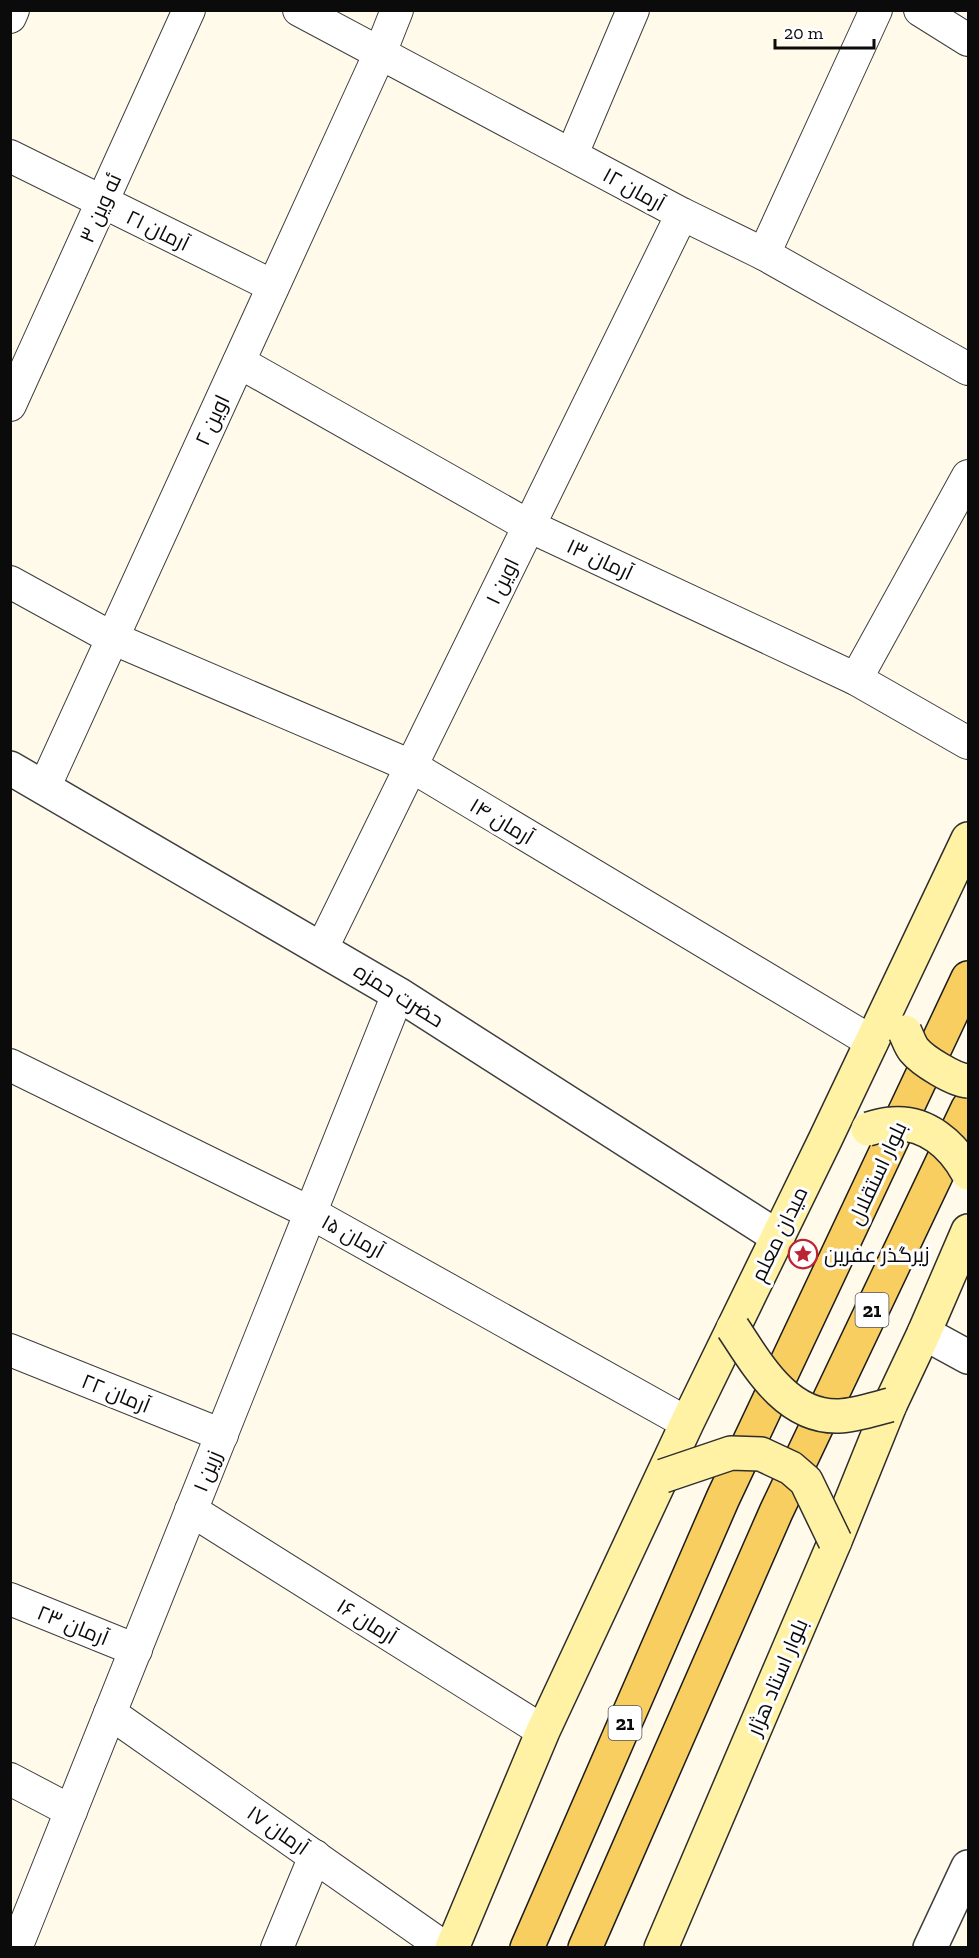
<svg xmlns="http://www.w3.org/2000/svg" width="979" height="1958" viewBox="0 0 979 1958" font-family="'Zilla Slab',Cairo,serif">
<rect width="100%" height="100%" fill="#fffaea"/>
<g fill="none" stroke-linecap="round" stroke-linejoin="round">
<g stroke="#3e3e3e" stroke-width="34">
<g id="minor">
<path d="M299 10 682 214 764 254 968 369"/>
<path d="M920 10 968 40"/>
<path d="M10 17 13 10"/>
<path d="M572 154 633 10"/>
<path d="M10 156 273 286"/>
<path d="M764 254 876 10"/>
<path d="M239 362 529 526 856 679 968 743"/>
<path d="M10 405 189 10"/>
<path d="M10 582 112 638 411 766 872 1042"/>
<path d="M856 679 968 476"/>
<path d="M44 788 380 53 397 10"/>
<path d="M322 948 682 214"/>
<path d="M10 1065 311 1213 687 1423"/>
<path d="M10 1350 222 1435"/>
<path d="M191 1510 543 1731"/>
<path d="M10 1599 136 1650"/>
<path d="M110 1713 445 1948"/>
<path d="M10 1779 71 1811"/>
<path d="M16 1948 398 994"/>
<path d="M277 1948 315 1856"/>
</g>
</g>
<g stroke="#3e3e3e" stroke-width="36">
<g id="tertiary">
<path d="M10 768 398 994 778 1237"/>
<path d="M924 1333 968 1357"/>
<path d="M930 1948 968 1867"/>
</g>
</g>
<g stroke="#2d2d2d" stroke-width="36">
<g id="secondary">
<path d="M452 1948 543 1731 687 1423 825 1140 968 839"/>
<path d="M661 1948 835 1541 890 1405 924 1333 968 1231"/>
</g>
</g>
<g stroke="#1c1c1c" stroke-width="36">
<g id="primary">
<path d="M527 1948 723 1498 968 978"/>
<path d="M585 1948 776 1512 968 1108"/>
</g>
</g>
<use href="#minor" stroke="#fff" stroke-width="32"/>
<use href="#tertiary" stroke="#fff" stroke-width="33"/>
<use href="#secondary" stroke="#fff2a5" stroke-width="33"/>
<use href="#primary" stroke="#f9ce60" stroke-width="33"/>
<g stroke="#2d2d2d" stroke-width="36" stroke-linecap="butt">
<g id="secondary-bridge">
<path d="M905 1032C908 1038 910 1045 914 1050 923 1061 954 1080 968 1081"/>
<path d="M868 1129C876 1127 884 1124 892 1124 926 1121 953 1145 968 1173"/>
<path d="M733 1328C758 1366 787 1418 839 1416 856 1415 874 1409 890 1405"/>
<path d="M663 1476 731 1453 761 1454 791 1468 806 1481 835 1541"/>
</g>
</g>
<use href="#secondary-bridge" stroke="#fff2a5" stroke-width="33"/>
</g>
<defs>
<g id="sight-ring" transform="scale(1.5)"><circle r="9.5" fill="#fff" stroke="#bb2431" stroke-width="1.5"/><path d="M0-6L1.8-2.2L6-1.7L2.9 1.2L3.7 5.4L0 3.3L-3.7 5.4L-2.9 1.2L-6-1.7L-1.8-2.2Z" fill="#bb2431"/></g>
</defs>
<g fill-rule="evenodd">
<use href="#sight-ring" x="803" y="1254"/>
</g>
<g text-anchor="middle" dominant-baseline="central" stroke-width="6" stroke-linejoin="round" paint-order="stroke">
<g fill="#fff" stroke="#545454" stroke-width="1.5">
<rect x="855.5" y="1293" width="33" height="34" rx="4.5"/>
<rect x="608.5" y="1706" width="33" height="34" rx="4.5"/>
</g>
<g font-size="20" font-weight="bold" fill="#0b0b0b">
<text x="872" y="1310">21</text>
<text x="625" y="1723">21</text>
</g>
<g font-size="21" fill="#0b0b0b" stroke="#fff">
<text transform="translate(634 189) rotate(29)">آرمان ۱۲</text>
<text transform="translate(100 208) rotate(-66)">ئه وین ۳</text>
<text transform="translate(158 230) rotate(26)">آرمان ۲۱</text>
<text transform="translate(212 420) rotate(-65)">اوین ۲</text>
<text transform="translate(600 559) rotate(25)">آرمان ۱۳</text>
<text transform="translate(502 581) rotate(-64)">اوین ۱</text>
<text transform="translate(502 821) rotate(31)">آرمان ۱۴</text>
<text transform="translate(399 995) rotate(32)">حضرت حمزه</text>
<text transform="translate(877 1173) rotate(-65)">بلوار استقلال</text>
<text transform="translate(779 1234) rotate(-64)">میدان معلم</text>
<text transform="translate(353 1236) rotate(29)">آرمان ۱۵</text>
<text transform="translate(116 1393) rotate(22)">آرمان ۲۲</text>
<text transform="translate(207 1471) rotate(-68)">زرین ۱</text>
<text transform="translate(367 1621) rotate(32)">آرمان ۱۶</text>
<text transform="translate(73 1625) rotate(22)">آرمان ۲۳</text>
<text transform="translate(777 1677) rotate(-67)">بلوار استاد هژار</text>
<text transform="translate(278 1830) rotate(35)">آرمان ۱۷</text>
</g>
<g font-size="21" fill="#0b0b0b" stroke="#fff" text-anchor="start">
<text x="824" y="1254">زیرگذر عفرین</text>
</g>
</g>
<rect width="979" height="1958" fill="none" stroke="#0b0b0b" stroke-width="24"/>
<path d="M775 39v9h99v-9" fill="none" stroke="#0b0b0b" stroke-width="3"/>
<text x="784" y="39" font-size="18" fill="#0b0b0b" stroke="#ffffff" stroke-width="4.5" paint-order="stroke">20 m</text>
</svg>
